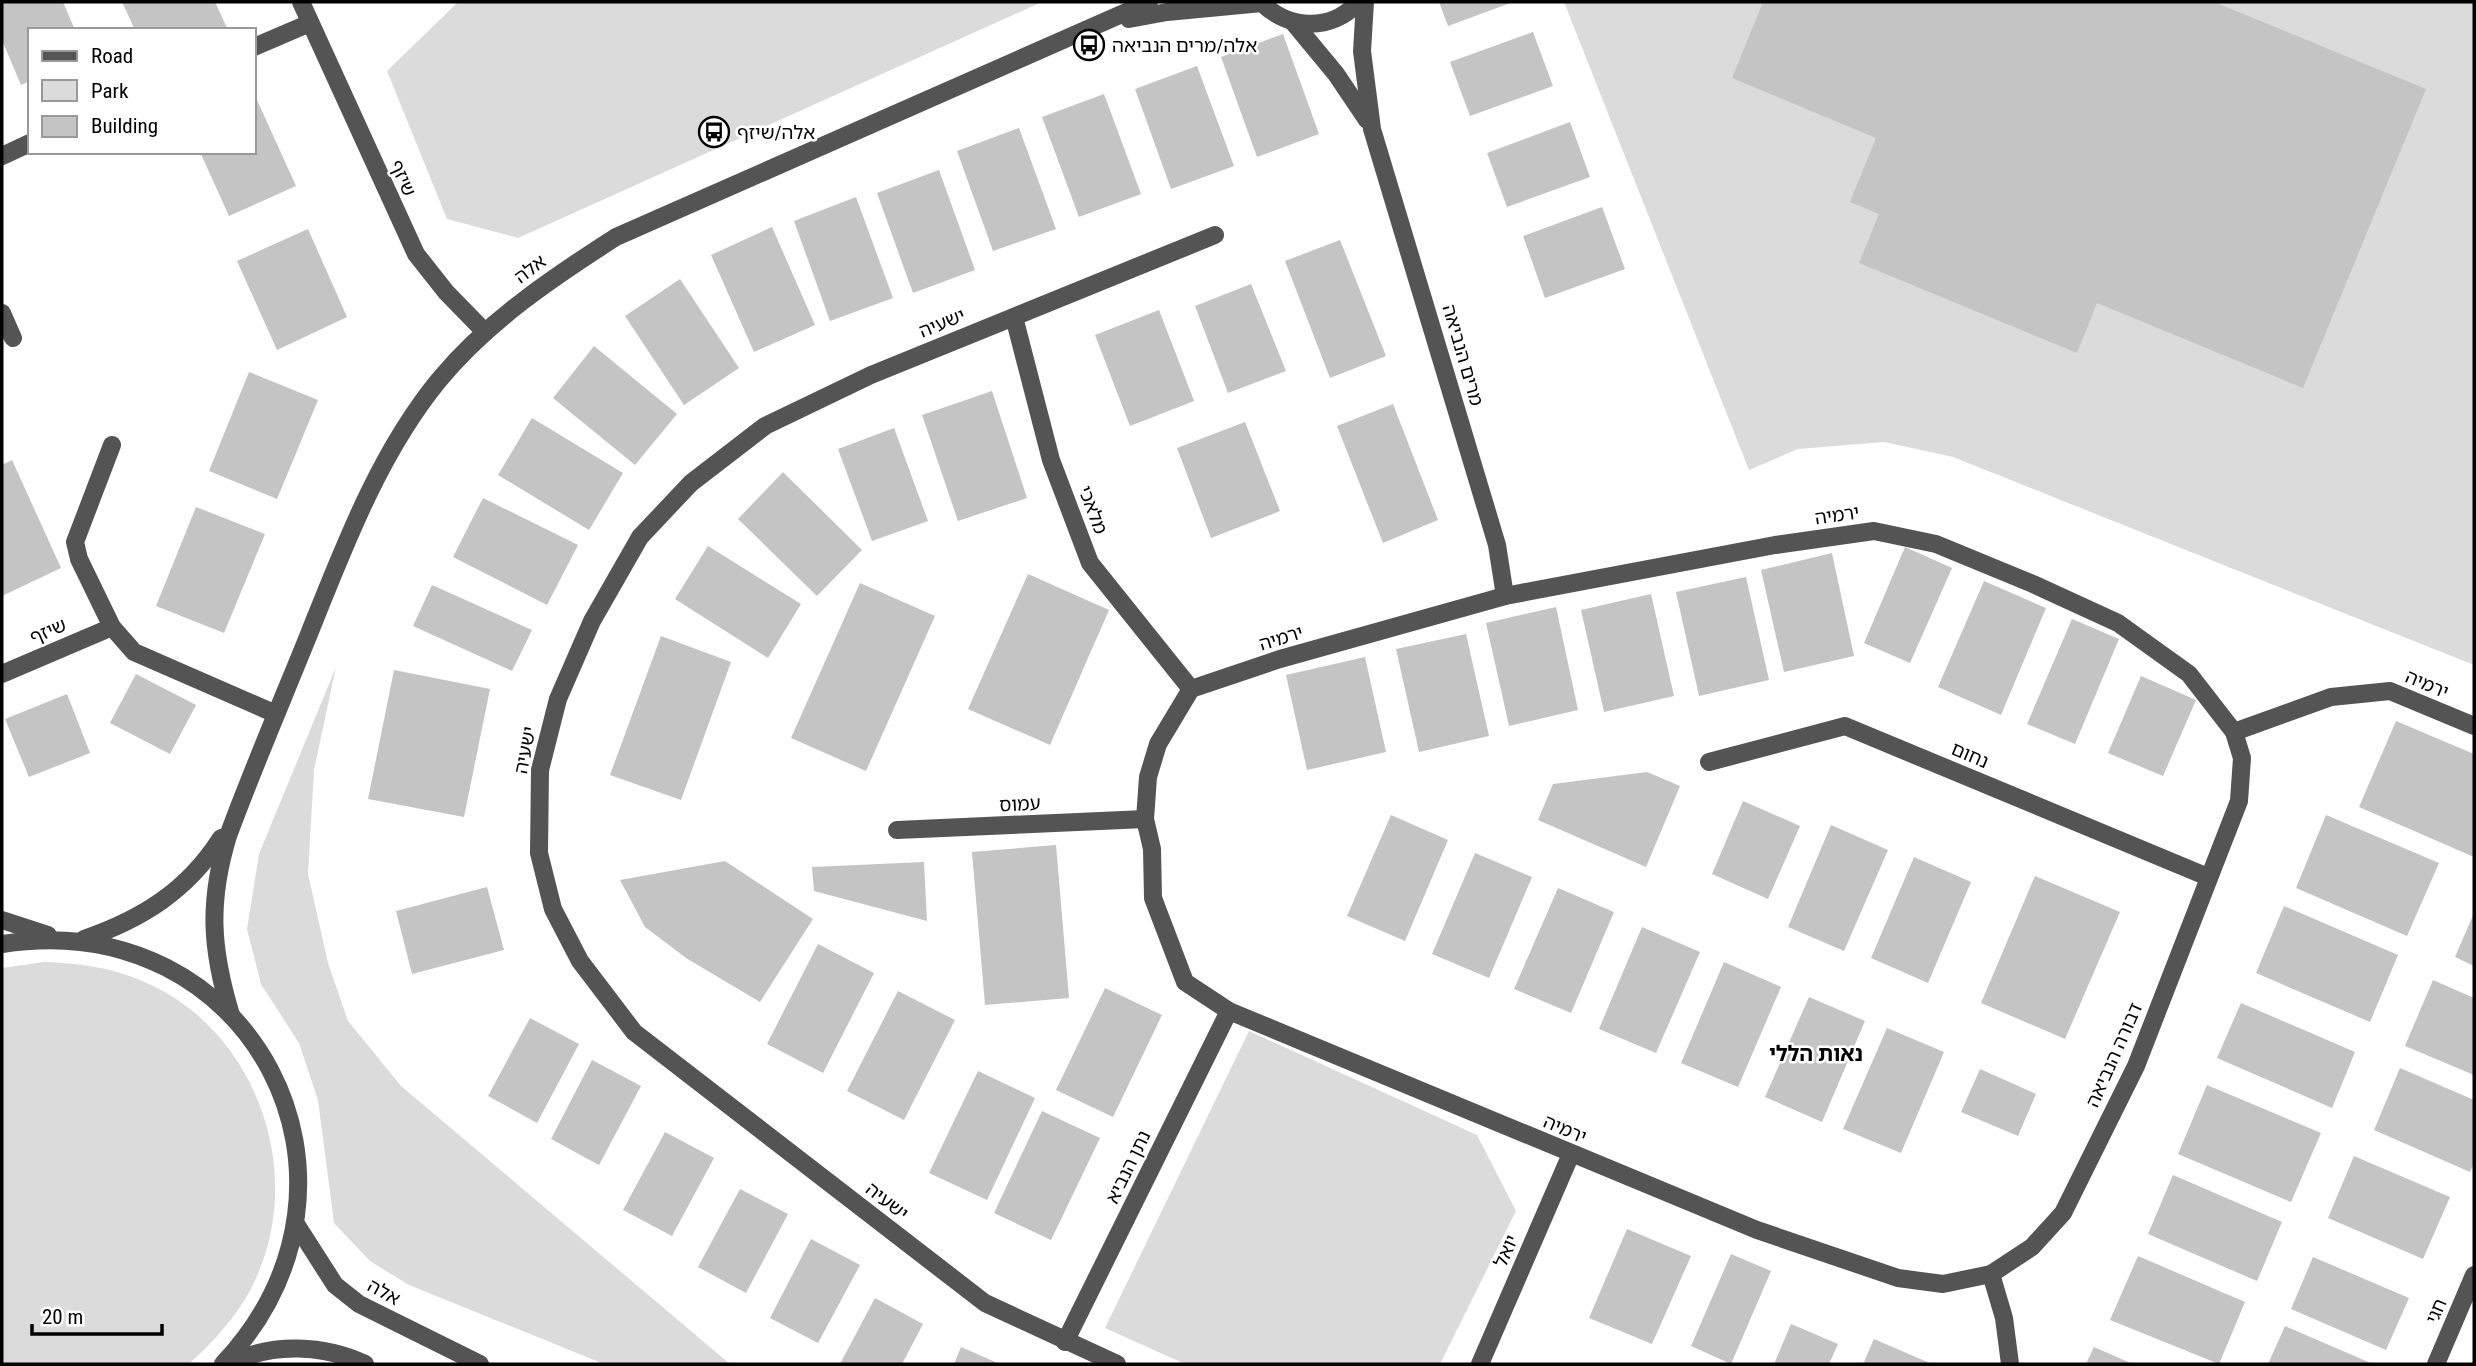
<svg xmlns="http://www.w3.org/2000/svg" width="2476" height="1366" viewBox="0 0 2476 1366" font-family="'Roboto Condensed','Noto Sans Hebrew',sans-serif">
<rect width="100%" height="100%" fill="#fff"/>
<g fill="#dbdbdb">
<path d="M458 2H1042L518 238 447 219 387 71Z"/>
<path d="M1564 2H2474V665L1953 457 1884 442 1798 449 1749 470Z"/>
<path d="M336 667 314 770 308 874 328 963 348 1021 401 1086 730 1364H604L409 1285 370 1261 334 1223 318 1100 299 1043 261 984 247 929 259 854Z"/>
<path d="M44 962C78 963 110 967 142 981 252 1026 304 1163 259 1271 244 1309 218 1337 189 1364H2V968Z"/>
<path d="M1249 1031 1477 1135 1516 1211 1440 1364H1185L1105 1328Z"/>
</g>
<g fill="#c4c4c4">
<path d="M2 2H63L75 30H30V81L21 85 2 40Z"/>
<path d="M122 2H215L228 30H135Z"/>
<path d="M1439 2H1513L1448 26Z"/>
<path d="M1763 2H2214L2426 89 2303 388 2097 303 2077 353 1859 263 1879 214 1850 202 1876 138 1732 78Z"/>
<path d="M1533 32 1553 86 1470 116 1450 62Z"/>
<path d="M1283 34 1319 134 1257 157 1221 57Z"/>
<path d="M1197 66 1234 166 1171 189 1135 89Z"/>
<path d="M1104 94 1141 194 1079 217 1042 117Z"/>
<path d="M257 100 296 186 229 216 200 152H254V102Z"/>
<path d="M1570 122 1590 177 1507 207 1487 153Z"/>
<path d="M1019 128 1056 229 993 251 957 151Z"/>
<path d="M939 170 975 270 913 293 877 193Z"/>
<path d="M856 197 893 298 830 321 794 221Z"/>
<path d="M1602 207 1625 269 1545 298 1523 236Z"/>
<path d="M772 227 815 325 754 352 711 255Z"/>
<path d="M308 229 347 317 277 350 237 261Z"/>
<path d="M1340 240 1386 356 1330 378 1285 261Z"/>
<path d="M680 279 739 368 684 405 625 316Z"/>
<path d="M1251 284 1286 371 1228 393 1195 306Z"/>
<path d="M1159 310 1194 401 1130 426 1095 335Z"/>
<path d="M594 346 677 414 635 465 553 398Z"/>
<path d="M249 372 318 400 277 499 209 471Z"/>
<path d="M992 391 1027 498 958 521 922 415Z"/>
<path d="M1393 404 1438 520 1383 543 1337 426Z"/>
<path d="M532 418 623 473 589 530 498 475Z"/>
<path d="M1245 422 1280 511 1211 538 1177 448Z"/>
<path d="M894 428 928 521 872 541 838 449Z"/>
<path d="M12 460 61 568 2 596V465Z"/>
<path d="M783 472 862 550 817 596 738 519Z"/>
<path d="M483 498 578 545 547 605 453 557Z"/>
<path d="M196 507 265 534 224 633 156 606Z"/>
<path d="M708 546 801 604 768 658 675 599Z"/>
<path d="M1905 547 1952 568 1910 663 1864 643Z"/>
<path d="M1832 553 1854 656 1784 672 1761 570Z"/>
<path d="M1028 574 1109 610 1050 745 968 709Z"/>
<path d="M1746 577 1769 680 1699 696 1676 592Z"/>
<path d="M1984 581 2046 608 2001 715 1938 687Z"/>
<path d="M860 583 935 616 866 771 791 738Z"/>
<path d="M432 585 532 630 512 671 413 626Z"/>
<path d="M1651 594 1674 696 1604 712 1581 610Z"/>
<path d="M1556 607 1578 710 1509 726 1486 623Z"/>
<path d="M2072 619 2119 639 2075 744 2027 724Z"/>
<path d="M1466 634 1489 736 1419 752 1396 649Z"/>
<path d="M661 636 731 662 681 800 610 775Z"/>
<path d="M1365 657 1386 752 1307 770 1286 675Z"/>
<path d="M394 670 490 689 464 817 368 799Z"/>
<path d="M136 674 196 705 170 754 110 723Z"/>
<path d="M2141 676 2196 700 2163 776 2108 753Z"/>
<path d="M67 694 90 753 29 777 5 719Z"/>
<path d="M2396 721 2474 754V857L2359 807Z"/>
<path d="M1647 772 1680 786 1646 867 1538 820 1553 784Z"/>
<path d="M1743 801 1800 826 1768 899 1712 874Z"/>
<path d="M1391 815 1448 840 1405 941 1347 916Z"/>
<path d="M2326 815 2439 863 2407 936 2296 888Z"/>
<path d="M1831 825 1888 850 1844 951 1788 927Z"/>
<path d="M1056 845 1069 998 985 1005 972 852Z"/>
<path d="M1475 853 1532 877 1489 978 1432 954Z"/>
<path d="M1914 857 1971 882 1928 983 1871 958Z"/>
<path d="M725 861 813 919 760 1002 686 958 645 927 620 880Z"/>
<path d="M924 862 927 921 814 891 812 867Z"/>
<path d="M2035 876 2120 912 2065 1039 1981 1003Z"/>
<path d="M487 887 504 950 412 974 396 911Z"/>
<path d="M1558 888 1614 912 1571 1013 1514 989Z"/>
<path d="M2284 906 2398 955 2370 1022 2256 973Z"/>
<path d="M2474 913V966L2455 957Z"/>
<path d="M1642 927 1700 952 1656 1053 1599 1029Z"/>
<path d="M818 944 874 973 823 1073 767 1044Z"/>
<path d="M1724 962 1781 987 1738 1087 1681 1063Z"/>
<path d="M2433 980 2474 998V1075L2405 1046Z"/>
<path d="M1105 988 1162 1015 1113 1117 1056 1090Z"/>
<path d="M898 991 955 1020 904 1120 847 1091Z"/>
<path d="M1809 997 1865 1021 1822 1122 1765 1097Z"/>
<path d="M2241 1003 2355 1052 2332 1108 2217 1058Z"/>
<path d="M530 1018 579 1044 537 1123 488 1096Z"/>
<path d="M1887 1028 1944 1052 1901 1153 1843 1129Z"/>
<path d="M592 1060 641 1086 599 1165 551 1139Z"/>
<path d="M2400 1068 2474 1100V1163L2470 1172 2374 1130Z"/>
<path d="M1980 1069 2036 1094 2018 1136 1961 1112Z"/>
<path d="M978 1071 1035 1098 987 1200 929 1173Z"/>
<path d="M2207 1085 2321 1133 2291 1202 2178 1154Z"/>
<path d="M1042 1111 1100 1138 1051 1240 994 1213Z"/>
<path d="M665 1132 714 1158 672 1236 623 1210Z"/>
<path d="M2354 1156 2450 1197 2423 1259 2328 1218Z"/>
<path d="M2173 1175 2282 1222 2257 1281 2148 1234Z"/>
<path d="M740 1189 788 1214 746 1293 698 1267Z"/>
<path d="M1627 1229 1691 1256 1652 1344 1589 1318Z"/>
<path d="M811 1239 860 1265 818 1343 770 1318Z"/>
<path d="M1731 1254 1771 1271 1731 1364 1691 1346Z"/>
<path d="M2138 1256 2245 1302 2219 1364 2110 1320Z"/>
<path d="M2313 1257 2409 1298 2386 1350 2291 1309Z"/>
<path d="M875 1298 923 1324 902 1364H840Z"/>
<path d="M1791 1324 1838 1344 1829 1364H1774Z"/>
<path d="M2285 1326 2373 1364H2268Z"/>
<path d="M1874 1339 1932 1364H1863Z"/>
<path d="M961 1347 1000 1364H954Z"/>
<path d="M2094 1347 2133 1364H2086Z"/>
</g>
<g fill="none" stroke-linecap="round" stroke-linejoin="round">
<g stroke="#545454" stroke-width="18">
<path d="M301 2 416 254 446 292 485 332"/>
<path d="M1261 2C1288 30 1332 32 1358 2"/>
<path d="M1365 2 1362 51 1372 129 1497 545 1505 596"/>
<path d="M1129 19 1167 12 1262 3"/>
<path d="M1293 22 1336 74 1367 120"/>
<path d="M254 47 310 23"/>
<path d="M2 156 30 143"/>
<path d="M2 313 13 338"/>
<path d="M1014 317 1051 460 1090 563 1191 689"/>
<path d="M112 445 75 542 79 559 112 627 134 652 276 714"/>
<path d="M1874 531 1936 544 2033 584 2118 623 2189 674 2234 732 2242 758 2239 801 2136 1066 2063 1213 2032 1247 1991 1274 1943 1284 1898 1278 1757 1230 1229 1011 1185 982 1153 898 1152 849 1145 819 1148 777 1158 744 1191 689 1280 659 1505 596 1775 545Z"/>
<path d="M2 674 112 627"/>
<path d="M2234 732 2331 697 2390 691 2474 726"/>
<path d="M1709 762 1845 726 2208 877"/>
<path d="M897 830 1145 819"/>
<path d="M2 920 48 935"/>
<path d="M84 939C142 919 187 891 221 838"/>
<path d="M2 944C251 905 395 1180 223 1364"/>
<path d="M231 1015C211 949 208 902 228 836 253 768 282 701 309 634 344 547 379 453 439 380 488 321 552 278 616 237L1149 2"/>
<path d="M296 1224 335 1285 359 1304 480 1364"/>
<path d="M1991 1274 2004 1318 2010 1364"/>
<path d="M1065 1342 1229 1011"/>
<path d="M232 1363C272 1342 325 1345 365 1364"/>
<path d="M1117 1364 985 1303 634 1032 580 961 553 909 539 853 540 770 558 699 592 621 640 537 691 483 765 426 871 375 1215 235"/>
<path d="M1480 1364 1571 1154"/>
<path d="M2436 1364 2474 1275"/>
</g>
</g>
<defs>
<g id="bus-ring" transform="scale(1.575)"><circle r="9.5" fill="#fff" stroke="#000" stroke-width="1.5"/><path d="M-5-6H5V4H4V6H2V4H-2V6H-4V4H-5ZM-3.5-4V0h7V-4ZM-3.5 1.2v1.5H-2V1.2ZM2 1.2v1.5H3.5V1.2Z" fill="#000"/></g>
</defs>
<g fill-rule="evenodd">
<use href="#bus-ring" x="1089" y="45"/>
<use href="#bus-ring" x="714" y="132"/>
</g>
<g text-anchor="middle" dominant-baseline="central" stroke-width="5" stroke-linejoin="round" paint-order="stroke">
<g font-size="19" fill="#000" stroke="#fff" text-anchor="start">
<text x="1112" y="45">אלה/מרים הנביאה</text>
<text x="737" y="132">אלה/שיזף</text>
</g>
<g font-size="19" fill="#000" stroke="#fff">
<text transform="translate(403 178) rotate(66)">שיזף</text>
<text transform="translate(530 269) rotate(-37)">אלה</text>
<text transform="translate(942 323) rotate(-22)">ישעיה</text>
<text transform="translate(1463 355) rotate(74)">מרים הנביאה</text>
<text transform="translate(1093 510) rotate(69)">מלאכי</text>
<text transform="translate(1837 515) rotate(-8)">ירמיה</text>
<text transform="translate(48 631) rotate(-23)">שיזף</text>
<text transform="translate(1281 638) rotate(-17)">ירמיה</text>
<text transform="translate(2427 684) rotate(23)">ירמיה</text>
<text transform="translate(525 750) rotate(-79)">ישעיה</text>
<text transform="translate(1970 755) rotate(23)">נחום</text>
<text transform="translate(1020 804) rotate(-3)">עמוס</text>
<text transform="translate(2114 1055) rotate(-66)">דבורה הנביאה</text>
<text transform="translate(1565 1129) rotate(23)">ירמיה</text>
<text transform="translate(1128 1167) rotate(-64)">נתן הנביא</text>
<text transform="translate(887 1201) rotate(38)">ישעיה</text>
<text transform="translate(1506 1251) rotate(-66)">יואל</text>
<text transform="translate(384 1292) rotate(29)">אלה</text>
<text transform="translate(2436 1311) rotate(-67)">חגי</text>
</g>
<g font-size="21" font-weight="bold" fill="#000" stroke="#fff">
<text x="1816" y="1054">נאות הללי</text>
</g>
</g>
<rect width="2476" height="1366" fill="none" stroke="#000000" stroke-width="7"/>
<rect x="28" y="28" width="228" height="126" fill="#ffffff" stroke="#999999" stroke-width="2"/>
<rect x="42" y="51" width="35" height="10" fill="#545454" stroke="#999999" stroke-width="2"/>
<text x="91" y="63" font-size="21" fill="#000000">Road</text>
<rect x="42" y="80" width="35" height="21" fill="#dbdbdb" stroke="#999999" stroke-width="2"/>
<text x="91" y="98" font-size="21" fill="#000000">Park</text>
<rect x="42" y="116" width="35" height="21" fill="#c4c4c4" stroke="#999999" stroke-width="2"/>
<text x="91" y="133" font-size="21" fill="#000000">Building</text>
<path d="M32 1324v10h130v-10" fill="none" stroke="#000000" stroke-width="3.5"/>
<text x="42" y="1324" font-size="21" fill="#000000" stroke="#ffffff" stroke-width="5" paint-order="stroke">20 m</text>
</svg>
